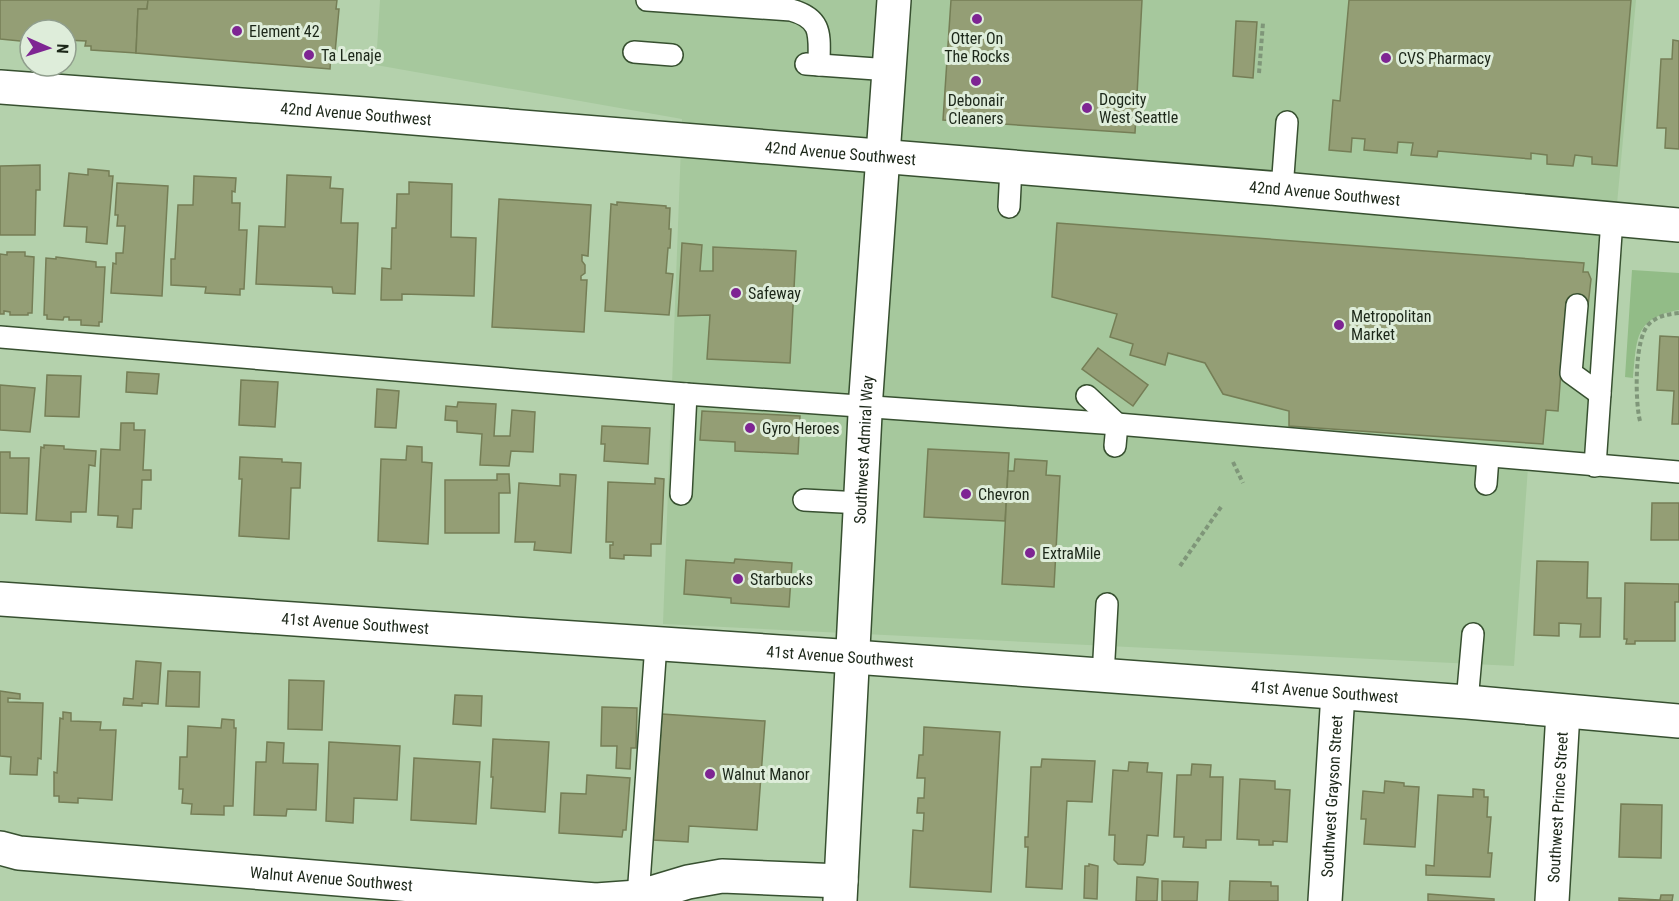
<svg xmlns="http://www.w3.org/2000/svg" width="1679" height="901" viewBox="0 0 1679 901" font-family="'Roboto Condensed',sans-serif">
<rect width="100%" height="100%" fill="#b4d1ac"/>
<path fill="#a6c89d" d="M380 0H1636L1592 472 1528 467 1514 666 663 624 682 119 376 65Z"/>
<path fill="#92bc87" d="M1632 270 1679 273V310C1634 318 1637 339 1633 378L1625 377Z"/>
<g fill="#949e75" stroke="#757e56" stroke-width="1.5">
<path d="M0 0H148L147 9H138L136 53 91 50V46H85L86 41 66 40 64 26 47 25 46 30H30V42L0 39Z"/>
<path d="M148 0H337L336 9H339L335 53H331L330 69 136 53 138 9H147Z"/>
<path d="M951 0H1142L1135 133 943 120Z"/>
<path d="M1349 0H1631L1617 166 1592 164V157L1575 155 1573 166 1547 164V155L1531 153V159L1438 151 1437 157 1411 155 1413 143 1398 142 1397 153 1364 150 1365 139 1352 138 1351 152 1329 150 1333 100 1340 101Z"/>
<path d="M1236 21 1257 22 1253 78 1233 76Z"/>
<path d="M1673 40 1679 41V149L1665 148 1666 128H1657L1661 59H1672Z"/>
<path d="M40 165V190H36L35 235H0V166Z"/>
<path d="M88 169 109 171V176H113L107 244 86 242 87 227 64 226 69 173 88 175Z"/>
<path d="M287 175 331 177 330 188 343 189 341 223H358L355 294 333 293 332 287 256 284 259 226 285 227Z"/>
<path d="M194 176 236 178 235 192 232 191V203H240L239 230H247L244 289H240V295L205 293 206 287 171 285V259H175L178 205H193Z"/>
<path d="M409 182 452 184 451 237 476 238 474 296 402 294V300H381L382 268 391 269 392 228H396L397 194H409Z"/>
<path d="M117 183 168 186 162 296 111 293 113 263 116 264V253H123L125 226H117L118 215H115Z"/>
<path d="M499 199 591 205 588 256 582 255V261L585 265V273L581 276V280H587L584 332 492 327Z"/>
<path d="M617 202 666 206V208H670L669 229H671L670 248H668L666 273 673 274 669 315 605 311 611 204 617 205Z"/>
<path d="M1057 223 1584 263 1583 272H1588L1591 279 1588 306 1566 304 1558 411 1546 410 1543 444 1289 426V411L1223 394 1205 363 1168 353 1165 365 1130 355 1133 344 1110 337 1117 314 1052 297Z"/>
<path d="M682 243 702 245 700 271H713V247L796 251 790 363 707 359 710 315 678 316Z"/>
<path d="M7 252H25V256L34 257 32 313H28V315H10V312L4 311V314H0V254L7 255Z"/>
<path d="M56 257 96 262V267H105L102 322H99V326L81 325V320H69V317H64L63 320 47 319V315H44L46 258 56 259Z"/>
<path d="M1660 336 1679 337V424H1672L1674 391 1657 390Z"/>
<path d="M1098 348 1148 385 1133 406 1082 369Z"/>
<path d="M127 372 159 374 157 394 126 392Z"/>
<path d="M47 375 81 376 79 417 45 416Z"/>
<path d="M241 380 278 382 275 427 239 425Z"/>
<path d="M0 385 35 388 30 432 0 430Z"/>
<path d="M377 389 399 391 396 428 375 427Z"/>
<path d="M458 402 496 404 494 436H510L512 410 535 412 533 452 511 451 509 466 480 465 482 434 457 432V421L445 420 446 406 457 407Z"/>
<path d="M702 411 800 416 798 454 735 451V442L700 440Z"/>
<path d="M121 423H134V430H145L143 470H151V480H142L141 509H133L132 528 117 527 118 516 98 515 101 449 120 450Z"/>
<path d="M602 426 650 428 648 464 604 461 605 444H601Z"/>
<path d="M44 445 64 446V449L96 451 95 466 89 465 86 512H71V522L36 520 41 447 44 448Z"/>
<path d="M407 446 422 447V462L432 463 428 544 378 541 381 459 406 460Z"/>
<path d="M928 449 1009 453 1005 521 924 517Z"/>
<path d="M0 452H10V458H29L27 514 0 513Z"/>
<path d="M240 457 282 459V462L301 463 300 488H291L289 539 239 536 242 479H239Z"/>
<path d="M1015 459 1047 461 1046 475 1060 476 1054 587 1002 584 1008 471H1014Z"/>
<path d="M497 474H509L510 493H499V533H445V480H497Z"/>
<path d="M560 474 576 475 571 553 534 550 535 542H515L519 483 560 486Z"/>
<path d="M655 478 664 479 661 544H651V556L624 555V559L610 558V545H613V542H606L608 482 655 484Z"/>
<path d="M1652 503H1679V540H1651Z"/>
<path d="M735 559 792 563 789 607 731 603V598L684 594 686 560 734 563Z"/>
<path d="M1537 561 1588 562 1587 598H1601L1600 637H1580L1581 624 1559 623V636L1534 635Z"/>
<path d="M1625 583 1679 584V602H1675V641H1635V644H1626L1627 639H1624Z"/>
<path d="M136 661 161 663 158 704 142 703V706L123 705 124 698 133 699Z"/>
<path d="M168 671 200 672 199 707 166 706Z"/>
<path d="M289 680 324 681 322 730 288 729Z"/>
<path d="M0 691 20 694V699L8 698V702L43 703 41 759 38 758 37 775 10 774 11 757 0 756Z"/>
<path d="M455 695 482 696 481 726 453 724Z"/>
<path d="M602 707 637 708 636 748H631L630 769 616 768 617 746H601Z"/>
<path d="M63 712 71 713V721L101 722 100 730H116L112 800 78 798V803L59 802V796H54V772L57 773 60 718 63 719Z"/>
<path d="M662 714 765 721 757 830 689 826 688 842 653 840Z"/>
<path d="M222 719 234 720V728H236L233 806H224V815L191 814 192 804 182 803 183 789H179L180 757H187L188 726 221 728Z"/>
<path d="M924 727 1000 732 991 892 910 887 913 830 923 831 924 813H917L918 798H924L925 778H917L919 755H923Z"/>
<path d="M493 739 549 742 545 812 491 808 493 777H491Z"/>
<path d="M267 742 284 743 283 763 318 764 316 810 287 809 286 816 254 815 256 762H266Z"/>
<path d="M329 742 400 746 397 800 354 798 353 823 326 821Z"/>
<path d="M414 758 480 762 476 824 411 820Z"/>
<path d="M1042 759 1095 761 1092 802 1067 801 1062 889 1026 887 1028 847H1025V837H1028L1031 767H1041Z"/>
<path d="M1129 762 1148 763 1147 772 1162 773 1158 836 1147 835 1145 862 1143 865 1118 864 1114 860 1115 835H1109L1113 770 1128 771Z"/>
<path d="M1192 764 1211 765 1210 777H1223L1221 840H1206V848L1183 847 1184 837H1174L1177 775H1191Z"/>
<path d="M587 775 630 778 626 830H623L622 837 559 833 561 793 586 794Z"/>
<path d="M1240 779 1275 781V789L1290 790 1287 842 1273 841V845H1259V840L1237 839Z"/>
<path d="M1385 781 1404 783V786L1419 787 1415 847 1364 844 1366 819H1361L1363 791 1384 793Z"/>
<path d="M1473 789 1484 790V797H1488L1487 817H1491L1488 853H1492L1490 877 1426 875V865L1434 866 1438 795 1473 797Z"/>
<path d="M1621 804 1662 805 1661 858 1619 857Z"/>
<path d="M1089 864 1098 866 1097 899 1084 898 1085 866H1089Z"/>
<path d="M1137 877 1158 879 1157 901H1136Z"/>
<path d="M1162 881 1198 882 1197 901H1162Z"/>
<path d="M1230 881 1271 882V886H1278V901H1229Z"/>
<path d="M1428 894 1494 899V901H1428Z"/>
<path d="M1661 895H1673L1672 901H1619V898L1660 900Z"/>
</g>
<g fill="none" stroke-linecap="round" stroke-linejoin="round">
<g stroke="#375030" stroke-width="24">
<g id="lane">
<path d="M647 0 791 10C824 19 819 37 819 65"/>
<path d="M634 52 672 55"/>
<path d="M806 64 890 70"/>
<path d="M1282 189 1287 122"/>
<path d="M1009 207 1011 167"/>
<path d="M1577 305 1571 373 1600 394"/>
<path d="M0 337 686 394 1117 424 1679 472"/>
<path d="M1087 396 1117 424 1115 446"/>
<path d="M1595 466 1612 219"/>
<path d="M1486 484 1488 457"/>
<path d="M681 494 686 394"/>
<path d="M804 500 861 503"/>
<path d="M1103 676 1107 604"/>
<path d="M1467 702 1473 634"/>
<path d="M638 897 656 644"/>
</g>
</g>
<g stroke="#375030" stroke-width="36">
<g id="street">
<path id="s1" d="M0 87 365 114 1282 189 1679 225"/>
<path id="s2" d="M0 599 854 657 1467 702 1679 721"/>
<path id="s3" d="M0 848 19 853 596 900 638 897 688 882 722 876 841 881"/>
<path id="s4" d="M1325 901 1338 693"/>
<path id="s5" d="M1552 901 1563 712"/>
</g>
</g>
<g stroke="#375030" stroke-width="36">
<g id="primary">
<path id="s6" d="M840 901 866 395 894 0"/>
</g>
</g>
<g stroke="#7f9679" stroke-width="4" stroke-dasharray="4.5 3" stroke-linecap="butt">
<path d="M1259 73 1263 23"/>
<path d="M1640 421C1635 402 1634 338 1649 324 1657 316 1668 314 1679 313"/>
<path d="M1233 462 1243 483"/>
<path d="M1180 566 1221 507"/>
</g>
<use href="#lane" stroke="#fff" stroke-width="21"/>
<use href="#street" stroke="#fff" stroke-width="33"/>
<use href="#primary" stroke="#fff" stroke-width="33"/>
</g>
<g fill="#7e2593" stroke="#deedda" stroke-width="2">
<circle cx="977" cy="19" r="6"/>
<circle cx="237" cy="31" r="6"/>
<circle cx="309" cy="55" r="6"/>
<circle cx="1386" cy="58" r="6"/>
<circle cx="976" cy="81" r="6"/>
<circle cx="1087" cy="108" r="6"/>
<circle cx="736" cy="293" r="6"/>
<circle cx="1339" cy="325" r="6"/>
<circle cx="750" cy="428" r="6"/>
<circle cx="966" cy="494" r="6"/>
<circle cx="1030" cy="553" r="6"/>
<circle cx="738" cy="579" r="6"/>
<circle cx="710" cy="774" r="6"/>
</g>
<g text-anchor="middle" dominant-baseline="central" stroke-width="6" stroke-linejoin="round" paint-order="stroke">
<g font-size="16" fill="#1c2719" stroke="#deedda" text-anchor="start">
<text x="249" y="31">Element 42</text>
<text x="977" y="38" text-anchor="middle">Otter On<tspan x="977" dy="18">The Rocks</tspan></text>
<text x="321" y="55">Ta Lenaje</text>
<text x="1398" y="58">CVS Pharmacy</text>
<text x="1099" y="99">Dogcity<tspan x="1099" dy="18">West Seattle</tspan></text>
<text x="976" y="100" text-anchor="middle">Debonair<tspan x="976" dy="18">Cleaners</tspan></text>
<text x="748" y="293">Safeway</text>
<text x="1351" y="316">Metropolitan<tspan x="1351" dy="18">Market</tspan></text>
<text x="762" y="428">Gyro Heroes</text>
<text x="978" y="494">Chevron</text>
<text x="1042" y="553">ExtraMile</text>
<text x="750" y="579">Starbucks</text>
<text x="722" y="774">Walnut Manor</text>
</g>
<g font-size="16" fill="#1c2719" stroke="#deedda">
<text stroke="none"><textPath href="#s1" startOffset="357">42nd Avenue Southwest</textPath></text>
<text stroke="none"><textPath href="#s1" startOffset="843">42nd Avenue Southwest</textPath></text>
<text stroke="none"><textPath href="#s1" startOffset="1329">42nd Avenue Southwest</textPath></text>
<text stroke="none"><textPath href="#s6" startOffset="452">Southwest Admiral Way</textPath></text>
<text stroke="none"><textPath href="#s2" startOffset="356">41st Avenue Southwest</textPath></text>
<text stroke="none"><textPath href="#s2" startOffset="842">41st Avenue Southwest</textPath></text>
<text stroke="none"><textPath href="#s2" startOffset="1328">41st Avenue Southwest</textPath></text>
<text stroke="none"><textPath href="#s4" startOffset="105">Southwest Grayson Street</textPath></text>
<text stroke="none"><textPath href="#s5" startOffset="94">Southwest Prince Street</textPath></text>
<text stroke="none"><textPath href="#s3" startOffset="333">Walnut Avenue Southwest</textPath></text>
</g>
</g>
<g transform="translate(48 48) rotate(93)"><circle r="28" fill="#deedda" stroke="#909e8d" stroke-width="1.5"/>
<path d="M0-4.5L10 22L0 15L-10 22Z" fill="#7e2593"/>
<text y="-9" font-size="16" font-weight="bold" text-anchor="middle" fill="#1c2719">N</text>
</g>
</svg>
